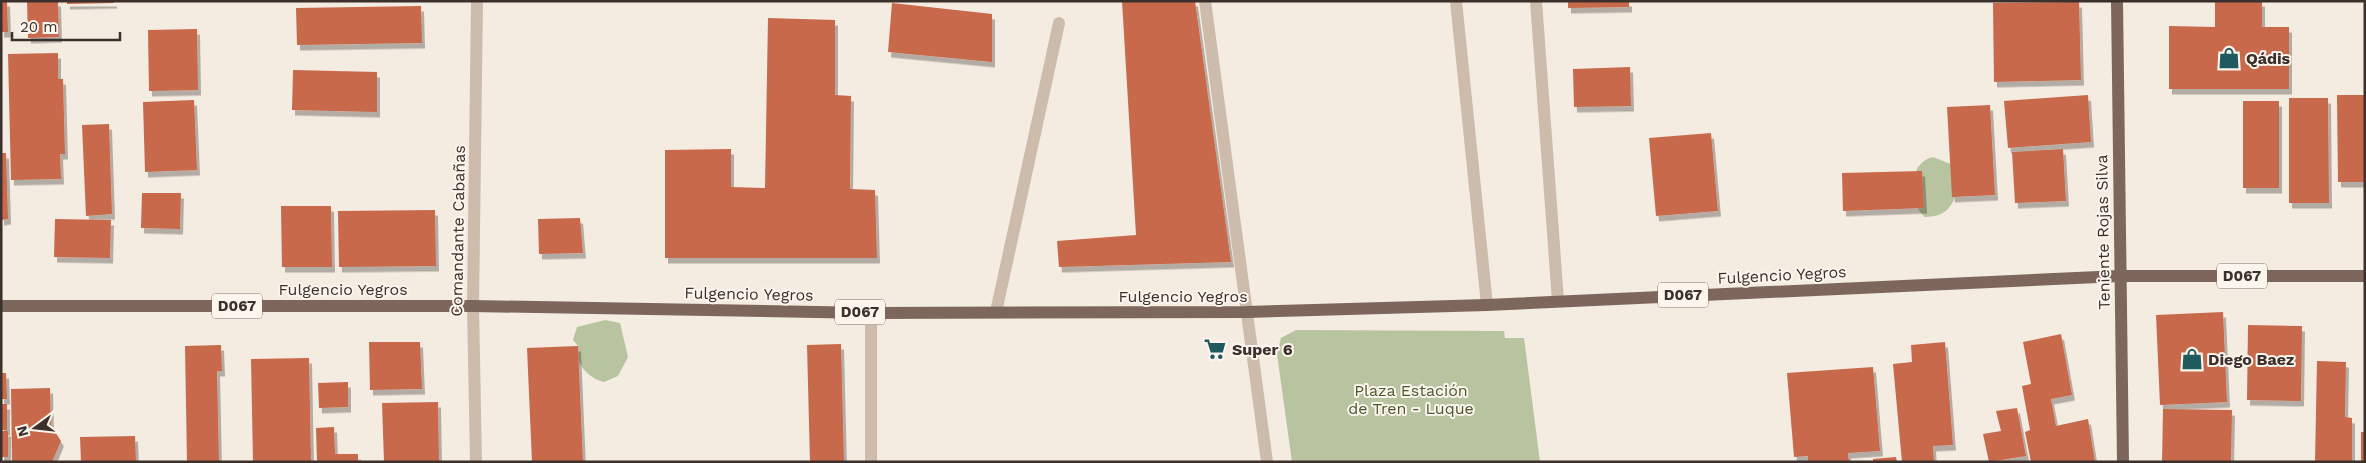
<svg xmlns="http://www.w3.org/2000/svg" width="2366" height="463" viewBox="0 0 2366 463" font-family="'Work Sans',sans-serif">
<defs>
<filter id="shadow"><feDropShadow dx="3" dy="5.5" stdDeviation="0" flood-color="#0004"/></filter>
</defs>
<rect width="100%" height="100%" fill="#f4ebe1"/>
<g fill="#b8c4a0">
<path d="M1933 157 1953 165 1959 190C1950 208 1947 216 1925 217 1907 203 1908 162 1933 157Z"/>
<path d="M605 320 620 323 628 357 618 376 604 382C589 379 573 362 578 346L573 340 577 327Z"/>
<path d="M1296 330 1504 331 1505 338H1524L1540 462H1292L1277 354 1281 338Z"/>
</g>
<g fill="#c8694b" filter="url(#shadow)">
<path d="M1 1H7L8 32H1Z"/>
<path d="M27 1H58L59 37 28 38Z"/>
<path d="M67 1H114V3L67 4Z"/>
<path d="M1122 1H1195L1231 262 1059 267 1057 241 1136 235Z"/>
<path d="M1568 1H1629V7L1568 8Z"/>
<path d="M2215 1H2262V27H2289V89H2169V26L2215 27Z"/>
<path d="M2079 2 2081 80 1994 82 1993 3Z"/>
<path d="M892 3 992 14V62L888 52Z"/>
<path d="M421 6 422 43 297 45 296 8Z"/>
<path d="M768 18 835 20V95L851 96 850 189 875 190 877 258H665V150L731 149V187L765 188Z"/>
<path d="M197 29 198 90 149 91 148 30Z"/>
<path d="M58 53V79H63L65 154H60L61 179 11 180 8 54Z"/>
<path d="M1630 67 1631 106 1574 107 1573 69Z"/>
<path d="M293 70 377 72V112L292 110Z"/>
<path d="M2088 95 2091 142 2008 148 2004 101Z"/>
<path d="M2337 95H2365V182H2338Z"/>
<path d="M2289 98H2328L2329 203H2289Z"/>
<path d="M194 100 197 170 145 172 143 102Z"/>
<rect x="2243" y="101" width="36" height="87"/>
<path d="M1990 105 1995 195 1952 197 1947 107Z"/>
<path d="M109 124 112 214 86 216 82 125Z"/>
<path d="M1711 133 1718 211 1656 216 1649 138Z"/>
<path d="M2063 149 2066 201 2015 203 2012 152Z"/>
<path d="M1 153H6L8 219 1 220Z"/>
<path d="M1922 171 1924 208 1843 211 1842 173Z"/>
<path d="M142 193H181L180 229 141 228Z"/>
<path d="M281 206H331L332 267H282Z"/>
<path d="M435 210 436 266 339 267 338 211Z"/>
<path d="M580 218 583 253 539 254 538 219Z"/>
<path d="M55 219 111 220 110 258 54 257Z"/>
<path d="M2223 312 2227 402 2160 405 2156 315Z"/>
<path d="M2248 325 2302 326 2301 401 2247 400Z"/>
<path d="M2061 334 2072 395 2051 399 2056 426 2088 419 2095 462H2031L2025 432 2030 430 2022 386 2031 384 2023 342Z"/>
<path d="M369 342H420L422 389 370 390Z"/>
<path d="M1945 342 1953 445 1933 446 1934 462H1902L1893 364 1912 362 1911 345Z"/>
<path d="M841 344 844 462H810L807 345Z"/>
<path d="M221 345 222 371H217L219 462H187L185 346Z"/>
<path d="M578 346 583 462H532L527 348Z"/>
<path d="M309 358 311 462H253L251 359Z"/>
<path d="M2317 361 2346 362 2345 417 2352 418V462H2315Z"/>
<path d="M1873 367 1880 451 1848 453 1849 462H1808V456L1794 457 1787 373Z"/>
<path d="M1 373H6L7 399H1Z"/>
<path d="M348 382V407L319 408 318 383Z"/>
<path d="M50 388 51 426 61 441 52 462H12L11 389Z"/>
<path d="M438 402 439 462H384L382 403Z"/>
<rect x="1" y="404" width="6" height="26"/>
<path d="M2017 408 2026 456 1989 462 1983 434 2001 431 1996 411Z"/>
<path d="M2163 409 2232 410 2231 462H2162Z"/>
<path d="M334 427 335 454H358V462H317L316 428Z"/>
<rect x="1" y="431" width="7" height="26"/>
<rect x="2361" y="432" width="4" height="30"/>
<path d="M135 436 136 462H81L80 437Z"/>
<path d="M1896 457 1897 462H1873V459Z"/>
</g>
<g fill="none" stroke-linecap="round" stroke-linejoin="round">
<g stroke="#cdbbac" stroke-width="12">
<path d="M1456 1 1487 305"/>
<path d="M1536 1 1558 301"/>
<path d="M996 312 1059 23"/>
</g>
<g stroke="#cdbbac" stroke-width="12">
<path d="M1205 1 1267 462"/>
<path d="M476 462 473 306 477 1"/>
<path d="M871 462V313"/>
</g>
<g stroke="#7d675c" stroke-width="12">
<path d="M2117 1 2123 462"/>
<path d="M1 306H473L871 313 1246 312 1487 305 2120 276H2365"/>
</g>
</g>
<defs>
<g id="shop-bare" transform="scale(1.725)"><path d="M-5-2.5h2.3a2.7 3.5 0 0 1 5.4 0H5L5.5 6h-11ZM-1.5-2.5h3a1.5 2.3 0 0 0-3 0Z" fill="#1f5a5e" stroke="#fbf5ee" stroke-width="2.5" paint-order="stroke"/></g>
<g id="supermarket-bare" transform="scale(1.725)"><path d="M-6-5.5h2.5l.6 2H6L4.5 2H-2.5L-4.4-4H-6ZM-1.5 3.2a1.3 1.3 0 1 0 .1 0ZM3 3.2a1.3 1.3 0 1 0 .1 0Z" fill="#1f5a5e" stroke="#fbf5ee" stroke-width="2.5" paint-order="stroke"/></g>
</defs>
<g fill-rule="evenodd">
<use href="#shop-bare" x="2229" y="58"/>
<use href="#supermarket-bare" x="1215" y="349"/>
<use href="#shop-bare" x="2192" y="359"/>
</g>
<g text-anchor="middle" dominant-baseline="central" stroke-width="4" stroke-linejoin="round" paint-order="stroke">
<g fill="#fbf5ee" stroke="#756b66" stroke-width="1">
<rect x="2217" y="263.5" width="50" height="25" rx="4"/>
<rect x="1658" y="282.5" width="50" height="25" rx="4"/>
<rect x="212" y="293.5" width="50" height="25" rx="4"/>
<rect x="835" y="299.5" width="50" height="25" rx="4"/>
</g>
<g font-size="15" font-weight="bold" fill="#3b302b">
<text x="2242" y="276">D067</text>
<text x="1683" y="295">D067</text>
<text x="237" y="306">D067</text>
<text x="860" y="312">D067</text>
</g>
<g font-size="16" font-weight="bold" fill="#3b302b" stroke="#fbf5ee" text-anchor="start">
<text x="2246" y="58">Qádis</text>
<text x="1232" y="349">Super 6</text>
<text x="2208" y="359">Diego Baez</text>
</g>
<g font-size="16" fill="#3b302b" stroke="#fbf5ee">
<text transform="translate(458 231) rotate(-89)">Comandante Cabañas</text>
<text transform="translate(2103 232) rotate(-91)">Teniente Rojas Silva</text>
<text transform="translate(1782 275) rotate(-3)">Fulgencio Yegros</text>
<text x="343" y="289">Fulgencio Yegros</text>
<text transform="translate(749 294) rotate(1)">Fulgencio Yegros</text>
<text x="1183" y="296">Fulgencio Yegros</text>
</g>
<g font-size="16" fill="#4a5a2e" stroke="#fbf5ee">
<text x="1411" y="390">Plaza Estación<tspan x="1411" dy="18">de Tren - Luque</tspan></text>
</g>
</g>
<rect width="2366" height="463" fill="none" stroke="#3b302b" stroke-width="5"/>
<g transform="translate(35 428) rotate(255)" stroke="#fbf5ee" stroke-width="4" paint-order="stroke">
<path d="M0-4L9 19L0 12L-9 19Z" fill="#3b302b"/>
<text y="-8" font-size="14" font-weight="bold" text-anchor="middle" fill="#3b302b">N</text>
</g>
<path d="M12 32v8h108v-8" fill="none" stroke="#3b302b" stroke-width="2.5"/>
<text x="20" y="32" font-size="15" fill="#3b302b" stroke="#fbf5ee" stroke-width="4" paint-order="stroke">20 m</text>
</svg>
